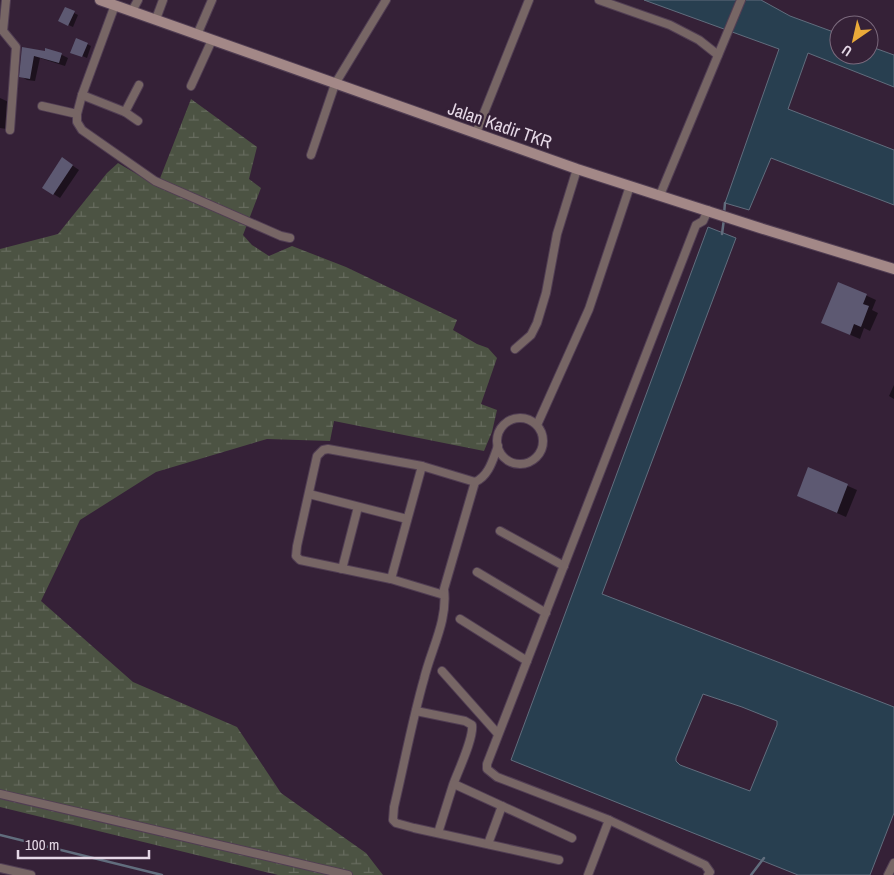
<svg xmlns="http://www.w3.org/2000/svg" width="894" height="875" viewBox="0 0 894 875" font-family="'Archivo Narrow',sans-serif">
<defs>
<pattern id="wetland-marsh" width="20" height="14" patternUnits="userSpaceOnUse" patternTransform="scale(1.25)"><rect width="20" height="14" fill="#4c5343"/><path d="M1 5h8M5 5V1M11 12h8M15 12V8" fill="none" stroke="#666b5e"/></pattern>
</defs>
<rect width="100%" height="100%" fill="#352137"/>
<path fill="url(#wetland-marsh)" d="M191 99 257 147 249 179 261 188 243 235 252 245 269 256 292 246 346 267 457 320 453 330 477 344 488 348 497 358 481 404 497 410 492 432 484 451 334 421 330 441 267 439 156 472 80 520 41 601 133 682 237 727 281 793 366 853 383 875H278L0 807V249L58 234 107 173 118 163 157 186Z"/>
<g fill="#283f50" stroke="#616d7d" fill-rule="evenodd">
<path d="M644 0H761L790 16 839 34V55H869V46L894 55V87L808 53 788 109 894 150V205L771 158 749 210 725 203 779 49Z"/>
<path d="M708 227 736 238 602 594 894 707V813L870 875H798L511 760ZM703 694 742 707 777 721V725L750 791 680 765 676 761V758Z"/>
</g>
<g fill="#0007">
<path d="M74 13 78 15 73 27 64 23Z"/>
<path d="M87 44 91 46 87 58 75 53Z"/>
<path d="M23 48 45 52 46 50 62 55 68 58 65 66 40 58 35 81 27 80 21 76Z"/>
<path d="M0 98 13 104 7 129 0 128Z"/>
<path d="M69 163 79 170 60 198 44 188Z"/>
<path d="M839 283 876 300 872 310 878 313 870 331 864 328 860 339 832 327Z"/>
<path d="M894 385V399L889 396Z"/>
<path d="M809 469 857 490 846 517 798 496Z"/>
</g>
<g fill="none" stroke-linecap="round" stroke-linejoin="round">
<g stroke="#616d7d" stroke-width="2.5">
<path d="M724 214 725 203"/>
<path d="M722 234 724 219"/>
<path d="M0 835 162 875"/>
<path d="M751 875 764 858"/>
</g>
</g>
<g fill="#5d5972">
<path d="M65 7 75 11 68 26 58 21Z"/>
<path d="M76 38 88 43 82 57 70 53Z"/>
<path d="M22 47 45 51V48L62 53 59 63 34 56 30 79 19 77Z"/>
<path d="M62 157 73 165 53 195 42 188Z"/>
<path d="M838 282 867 294 863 304 869 306 861 327 854 324 850 335 821 323Z"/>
<path d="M808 467 848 484 837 513 797 496Z"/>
</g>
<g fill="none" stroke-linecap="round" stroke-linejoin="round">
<g stroke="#513e53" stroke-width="10">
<g id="street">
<path d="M6 0 3 31 16 47 10 130"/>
<path d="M599 0 670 25 699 40 718 55"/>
<path d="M115 5 82 95 77 114V122L82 130 155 181 281 236 290 238"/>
<path d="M132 11 138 0"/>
<path d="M156 19 163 0"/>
<path d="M197 35 212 0"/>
<path d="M191 86 212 40"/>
<path d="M82 95 125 112 139 85"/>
<path d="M42 106 77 114"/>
<path d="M125 112 138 121"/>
<path d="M476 133 529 0"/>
<path d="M311 155 335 84 386 0"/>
<path d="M660 195 741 0"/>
<path d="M708 210 703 221 696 225 487 764V769L497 777 609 820 705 865 710 872 708 875"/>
<path d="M515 349 531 335 537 323 546 293 557 234 577 169"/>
<circle cx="520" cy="441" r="23"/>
<path d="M537 425 589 309 630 186"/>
<path d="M475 482 444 589C448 621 431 649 424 679 412 721 404 765 394 807L393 820 396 823 414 828 559 860"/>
<path d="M309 494 407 519"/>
<path d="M500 531 564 566"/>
<path d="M342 569 358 507"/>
<path d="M477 572 546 613"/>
<path d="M391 579 422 466"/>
<path d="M444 595 391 579 300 560 296 556 297 546 317 456 323 450 328 449 422 466 475 482C489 476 493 459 498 446"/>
<path d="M460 619 527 661"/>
<path d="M442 671 498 734"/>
<path d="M416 711 465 721 472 725C474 738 458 771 453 785 448 801 443 817 438 833"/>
<path d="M454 784 572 838"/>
<path d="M0 794 348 875"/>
<path d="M488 844 502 806"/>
<path d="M0 868 31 875"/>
<path d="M588 875 609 820"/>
<path d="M888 875 894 863"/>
</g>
</g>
<g stroke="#513e53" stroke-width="12">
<path id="secondary" d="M100 0 577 169 760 228 894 269"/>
</g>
<use href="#street" stroke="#776665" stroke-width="8"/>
<use href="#secondary" stroke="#a38887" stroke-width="10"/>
</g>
<g text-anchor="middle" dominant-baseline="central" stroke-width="4.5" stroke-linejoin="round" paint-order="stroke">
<g font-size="18" fill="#e5d8e6" stroke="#352137">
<text transform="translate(500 125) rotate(19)">Jalan Kadir TKR</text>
</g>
</g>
<g transform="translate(854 40) rotate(214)"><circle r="24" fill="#352137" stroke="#7b6a7d"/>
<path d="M0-4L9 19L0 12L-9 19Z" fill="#eaaa39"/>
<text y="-8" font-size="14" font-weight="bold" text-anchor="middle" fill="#e5d8e6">U</text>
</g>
<path d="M18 850v8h131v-8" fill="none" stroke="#e5d8e6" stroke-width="2.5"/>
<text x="25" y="850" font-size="15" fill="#e5d8e6" stroke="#352137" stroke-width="4" paint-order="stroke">100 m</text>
</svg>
